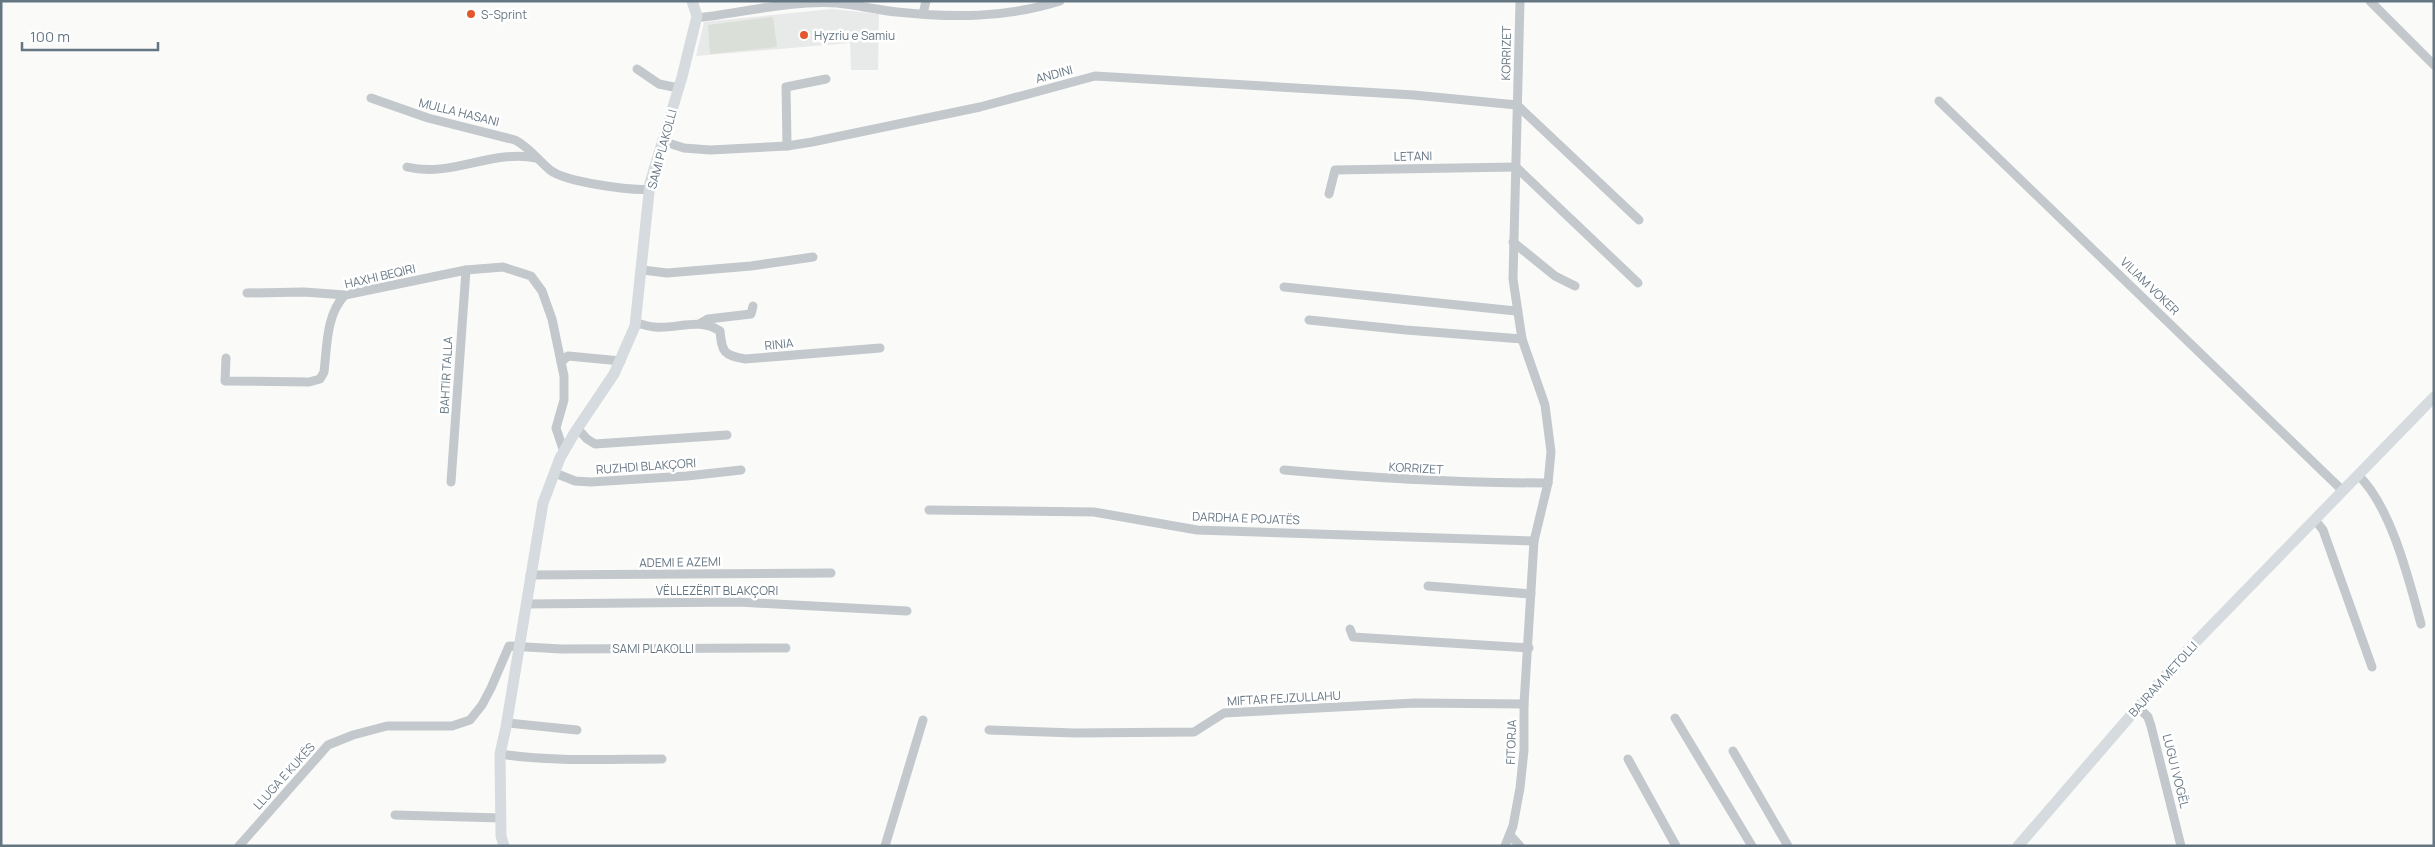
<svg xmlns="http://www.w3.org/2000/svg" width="2435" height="847" viewBox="0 0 2435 847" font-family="Manrope,sans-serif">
<rect width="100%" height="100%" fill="#fafaf8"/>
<path fill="#e8e9e9" d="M832 9 879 14 878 70H851L850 43 696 56 704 22Z"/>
<path fill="#dadfd7" d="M773 17 777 47 710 54 708 25Z"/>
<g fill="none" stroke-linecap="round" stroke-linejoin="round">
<g stroke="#c3c8cc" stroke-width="9">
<path d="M2370 1 2434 65"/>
<path d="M923 14 926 1"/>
<path d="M696 18C742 13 790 0 837 3 857 5 877 10 897 12 953 18 1006 18 1060 1"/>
<path d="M637 69 659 84 678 88"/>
<path d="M371 98 428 118 515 140C529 147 539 161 550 170 565 182 631 191 650 189"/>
<path d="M1939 101 2343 491"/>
<path d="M1517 105 1639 220"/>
<path d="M662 141 684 148 710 150 787 146 812 142 980 107 1095 76 1414 95 1517 105"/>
<path d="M787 146 786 87 826 79"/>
<path d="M407 167C451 178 492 149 536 158"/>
<path d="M1516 167 1638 283"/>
<path d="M1329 194 1335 170 1516 167"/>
<path d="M1513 242 1555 276 1575 286"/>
<path d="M643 270 667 273 751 266 813 257"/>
<path d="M1284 287 1516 311"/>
<path d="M247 293 304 292 345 295"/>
<path d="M1309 320 1406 330 1522 339"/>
<path d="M636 323C642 324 649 327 655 327 679 329 699 317 720 331 722 353 724 355 745 359L880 348"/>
<path d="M701 323 708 319 751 314 753 306"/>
<path d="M226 358 225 381 309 382 320 379 324 372C327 347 326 314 345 295L466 270 503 267 531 276 542 291 552 319 564 376V400L556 428 564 452"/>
<path d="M561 362 568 356 621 361"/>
<path d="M577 428 587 439 595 444 727 435"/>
<path d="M1284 470C1372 478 1459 483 1548 483"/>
<path d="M555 473 575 481 591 482 687 476 741 470"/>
<path d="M2358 475C2391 506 2409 580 2421 624"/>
<path d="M451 482 466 270"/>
<path d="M929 510 1094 512 1197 530 1534 541"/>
<path d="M2315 520 2323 530 2372 667"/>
<path d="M530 575 831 573"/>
<path d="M1428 586 1531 594"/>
<path d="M526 604 738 602 907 611"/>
<path d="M1350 629 1353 637 1529 648"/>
<path d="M2138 707 2148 717 2151 726 2181 846"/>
<path d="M1675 718 1752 846"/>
<path d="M507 723 577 730"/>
<path d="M989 730 1075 733 1194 732 1224 713 1415 703 1524 704"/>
<path d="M1733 751 1788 846"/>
<path d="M500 754C553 762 608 759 662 759"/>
<path d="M1628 759 1676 846"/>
<path d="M395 815 501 818"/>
<path d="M1510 835 1520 846"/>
<path d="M239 846 328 745 353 735 387 726H452L470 720 482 705 491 688 509 646 561 649 786 648"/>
<path d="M885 846 923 720"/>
<path d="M1505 846 1513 826 1520 788 1524 750V704L1534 541 1548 483 1551 452 1545 405 1522 339 1513 279 1520 1"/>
</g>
<g stroke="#d6dbdf" stroke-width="11">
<path d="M504 846 501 836 500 754 506 727 543 503 560 458 575 432 614 374 635 326 650 183 682 77 697 16 692 1"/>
<path d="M2018 846 2183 655 2434 397"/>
</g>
</g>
<g fill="#e4572e" stroke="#fff" stroke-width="2">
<circle cx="471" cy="14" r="5"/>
<circle cx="804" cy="35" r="5"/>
</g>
<g text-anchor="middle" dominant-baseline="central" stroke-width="5" stroke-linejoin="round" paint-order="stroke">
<g font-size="12" fill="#657683" stroke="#fff" text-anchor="start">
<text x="481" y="14">S-Sprint</text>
<text x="814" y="35">Hyzriu e Samiu</text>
</g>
<g font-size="12" fill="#657683" stroke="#fff">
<text transform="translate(1506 53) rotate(-89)">KORRIZET</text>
<text transform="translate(1054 74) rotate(-15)">ANDINI</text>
<text transform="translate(459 112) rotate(14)">MULLA HASANI</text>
<text transform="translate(662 149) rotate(-75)">SAMI PLAKOLLI</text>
<text transform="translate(1413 156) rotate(-1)">LETANI</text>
<text transform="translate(380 276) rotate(-13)">HAXHI BEQIRI</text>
<text transform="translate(2150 286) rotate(44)">VILIAM VOKER</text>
<text transform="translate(779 344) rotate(-6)">RINIA</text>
<text transform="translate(446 375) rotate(-87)">BAHTIR TALLA</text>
<text transform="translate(646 466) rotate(-4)">RUZHDI BLAKÇORI</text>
<text transform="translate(1416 468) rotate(3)">KORRIZET</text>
<text transform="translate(1246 518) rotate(2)">DARDHA E POJATËS</text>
<text transform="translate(680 562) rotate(-1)">ADEMI E AZEMI</text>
<text x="717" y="590">VËLLEZËRIT BLAKÇORI</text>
<text x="653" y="648">SAMI PLAKOLLI</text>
<text transform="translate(2163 679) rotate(-48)">BAJRAM METOLLI</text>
<text transform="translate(1284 698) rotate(-3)">MIFTAR FEJZULLAHU</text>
<text transform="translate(1511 742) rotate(-88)">FITORJA</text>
<text transform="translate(2176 771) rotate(76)">LUGU I VOGËL</text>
<text transform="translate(284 776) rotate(-48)">LLUGA E KUKËS</text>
</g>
</g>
<rect width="2435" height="847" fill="none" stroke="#657683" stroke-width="5"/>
<path d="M22 42v8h136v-8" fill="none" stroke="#657683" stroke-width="2.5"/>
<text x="30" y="42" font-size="15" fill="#657683" stroke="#ffffff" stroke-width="4" paint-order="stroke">100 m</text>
</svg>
